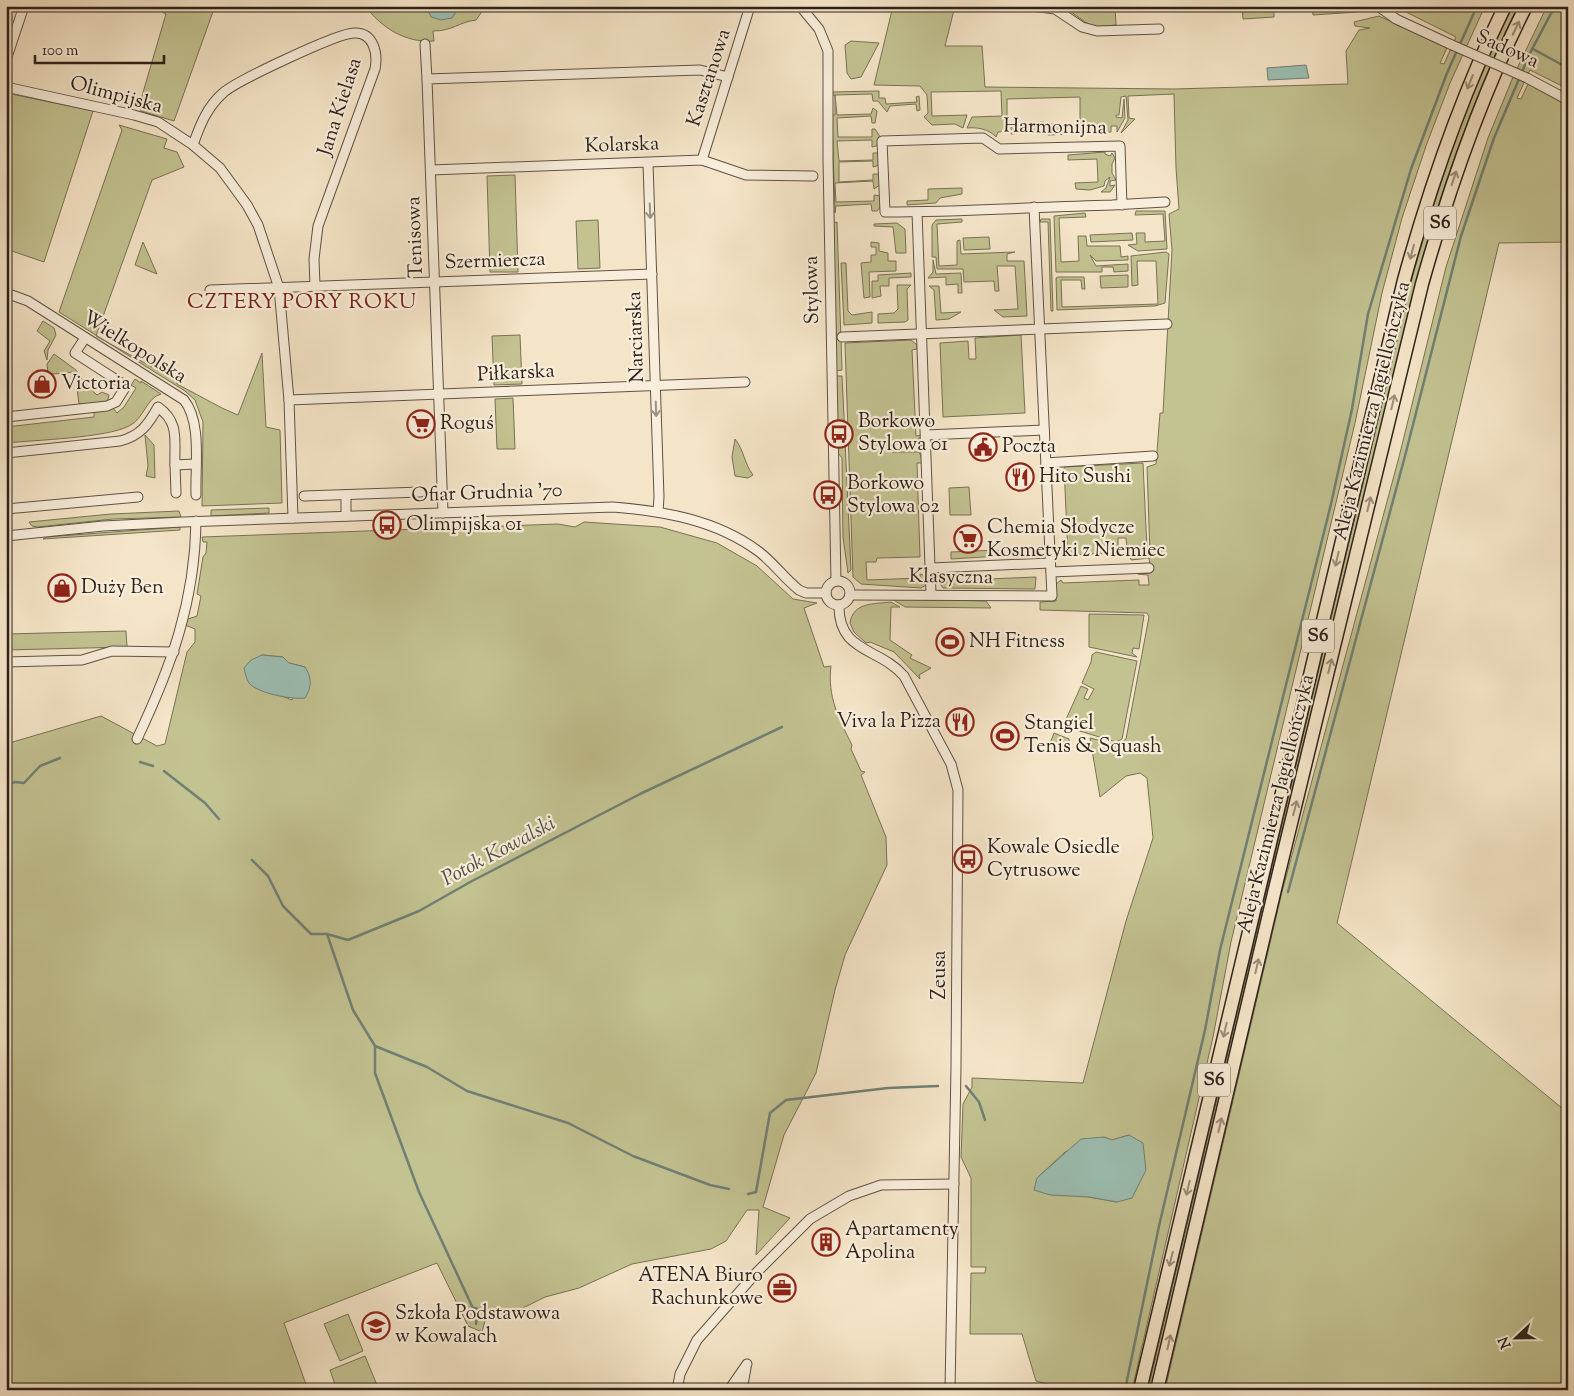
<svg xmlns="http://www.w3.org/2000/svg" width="1574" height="1396" viewBox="0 0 1574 1396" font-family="'Sorts Mill Goudy',serif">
<rect width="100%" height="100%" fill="#f5e5c8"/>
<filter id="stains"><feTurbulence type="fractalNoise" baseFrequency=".004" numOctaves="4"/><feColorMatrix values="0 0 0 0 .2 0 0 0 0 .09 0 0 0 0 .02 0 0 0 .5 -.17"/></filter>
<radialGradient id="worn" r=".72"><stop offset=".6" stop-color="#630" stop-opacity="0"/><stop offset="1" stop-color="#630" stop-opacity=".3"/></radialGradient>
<g fill="#c3c291" stroke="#787255" fill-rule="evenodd">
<path d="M164 6H215L174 121 141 111 139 106 166 14 162 12Z"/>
<path d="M365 6H486L476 20C459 22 453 31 433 31L434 41C405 43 382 28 365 6Z"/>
<path d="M893 6H962L954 10 945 46H982L985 87 1174 89 1348 84 1346 51 1359 30 1370 28 1355 26 1354 22 1379 16 1447 48 1440 63 1444 64 1456 37 1394 6H1485L1450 83 1426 146 1402 218 1382 293 1355 423 1231 942 1213 1037 1132 1390H1070L1036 1381 1022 1334H970L971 1273H985L986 1267H971V1178L961 1157 963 1104 972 1087V1078L1083 1083 1126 921 1153 838 1147 778 1140 773 1126 776 1100 797 1090 738 1118 745 1126 739 1149 617 1147 613 1040 610V602L1056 601 1055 585 1061 580 1063 583 1139 580V585H1149L1148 575 1138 574 1151 573 1149 558 1131 560 1130 557 1150 554 1147 467 1156 464 1160 413H1163L1172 250 1169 214 1179 209 1176 168 1174 94 1128 96 1129 118 1135 119 1121 133 1128 120 1126 96 1121 97 1119 115H1116V117L1122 118 1124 99 1125 118 1117 132V126H1111V132L1048 135 1050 124H1080V97L1007 99V131L998 132 996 137C989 129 977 127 967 128L972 117 1002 116 1001 91 931 92 932 116 967 115 963 128 955 124 932 125 924 117 928 113 927 95 920 86 874 85ZM1129 1135 1117 1202 1089 1197 1037 1178 1065 1152 1104 1137 1112 1140Z"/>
<path d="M1063 6H1115L1116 25 1092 27Z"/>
<path d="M1242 6H1274V17L1243 19Z"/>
<path d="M1312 6H1361L1357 12 1313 15Z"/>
<path d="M1513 6H1518C1478 88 1447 172 1422 260L1152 1390H1148L1409 289C1436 192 1467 97 1513 6Z"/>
<path d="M1547 6H1568V89L1530 70 1517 98 1521 99 1528 84 1568 106V242L1499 243 1337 923 1568 1113V1390H1165L1282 892 1399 457 1446 267 1488 138 1513 77Z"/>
<path d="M851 41 879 43 861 77 851 79 847 73 845 45Z"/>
<path d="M879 91V98H885L886 104 917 102 916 97 919 96 920 110 917 111 916 104 890 106 887 112 878 101H873L872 94 835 95 837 115 871 114 873 108 877 111 875 123H872L871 116 837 118 838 137H872V129H875L881 138 880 145 872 147V140L837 141 839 161 873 160V153H878L880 165 873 167V161L839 162V182L873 180V174H878L881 184 874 189 873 181 835 183 836 202 874 201V195L881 196V206L877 211H872L871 204 836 206 835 213 832 115H835V95H832V92Z"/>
<path d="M6 93 93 111 44 262 6 249Z"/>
<path d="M1044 122 1043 130 1011 134V124Z"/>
<path d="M119 125 167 139 164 148 177 152 184 167 152 180 96 336 161 372 176 377 177 384 222 408 238 415 262 353 266 427 280 430 282 503 202 506 203 422 195 400 185 391 59 312 122 130Z"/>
<path d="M1105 152V154L1110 156 1112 153 1115 158 1112 164V173L1116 180 1110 181V186L1115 185 1110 192H1101L1106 188 1110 177 1105 181 1104 186 1090 190 1076 189 1075 183 1098 182 1097 159 1068 160V155Z"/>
<path d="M515 175 518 272H490L487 176Z"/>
<path d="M962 188V194L940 198 936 203 907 205V201L928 200V189Z"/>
<path d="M1136 211H1165L1167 249 1138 251 1128 245 1137 244 1136 233H1145V242L1165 241 1163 214 1135 215Z"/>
<path d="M1085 213 1086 217 1059 218 1061 262 1079 261 1078 236H1086L1087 246H1120L1121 257 1128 256V260L1096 261 1090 255 1096 266 1128 264V271L1114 272 1113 267H1102V272H1056L1054 216Z"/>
<path d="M962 219V222L937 224 939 266 957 265V241L960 240 961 254 1015 252 1007 254V261H1024L1027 316 1003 317 994 310 1018 309 1015 266H997L999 291H995L994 281 964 282 963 269H937L936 257H932V225L936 220Z"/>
<path d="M1041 219H1050L1053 311H1051L1048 222H1040Z"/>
<path d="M598 220 600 268 578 269 576 221Z"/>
<path d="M837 222 842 370 836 371 833 223Z"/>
<path d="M897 223 905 229 906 253H896L893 227 874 226V224Z"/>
<path d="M1132 233 1133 240 1091 242 1090 235Z"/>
<path d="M989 237 990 249 964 250 963 238Z"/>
<path d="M143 242 157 274 135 265Z"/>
<path d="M871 242 879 243V251L888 253V261H896V271L869 272 870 297 864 298 861 263 871 262V255H876V247H871Z"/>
<path d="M1166 252 1169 254 1165 303 1155 306 1057 310 1056 278 1058 277H1084L1085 289H1082L1081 280H1061L1062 307 1158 304 1156 261H1137L1138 285 1132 286 1131 256Z"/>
<path d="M933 260 936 274 961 273 962 293H958V284L946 285V277L928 278 933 272Z"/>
<path d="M841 263H846L848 311 852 315 872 312V323L844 325Z"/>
<path d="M911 273V277L889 278V286H880L881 296 872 298V281H878V275Z"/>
<path d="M1128 275V287L1101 288 1100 276Z"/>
<path d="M897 285H911L907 289 908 320 905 322 878 323V314L894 313 898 309Z"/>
<path d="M929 286H939L941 313 961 312 949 319 936 320 934 290Z"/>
<path d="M43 321 54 328 56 335 48 350 47 360 44 351 50 341 37 331Z"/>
<path d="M520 335 522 384 494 385 492 336Z"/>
<path d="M1021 335 1025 413 943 417 940 343 968 341 969 359H976L975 338Z"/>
<path d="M911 340 917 345V349L912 350 916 436 922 435 915 443 891 444 892 452H919L924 463H917L920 557 877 558 876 562H866L867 580 920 578V574L925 576 926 585 921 588 861 584 853 577 845 343Z"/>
<path d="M54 354 76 370 85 384 97 395 102 392 109 395 107 403 79 404 75 372 43 375 48 373 47 364Z"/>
<path d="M836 376H842L845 437H841V430H837Z"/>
<path d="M135 379 141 383V381L161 394C146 398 144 419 129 426 106 438 35 440 6 443V427L94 417V411L113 408 117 413 124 407 136 388 131 385Z"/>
<path d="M513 398 515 449H497L495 399Z"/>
<path d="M145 435 154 445 155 478 146 476 148 466Z"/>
<path d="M735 439C744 450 744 463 753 475L748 478 735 476 732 457Z"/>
<path d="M845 440 851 570 848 573 843 537 842 458 838 453 837 441Z"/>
<path d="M1143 463 1147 549 1127 550 1126 538H1118V553L1068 555 1064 467Z"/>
<path d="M969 487 971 515H950L949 488Z"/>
<path d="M269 508V513L211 516V510Z"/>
<path d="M179 511 181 517 113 519 37 527 32 526 29 522 111 514Z"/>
<path d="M584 522 660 527 717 543 757 566 793 599 817 603 804 608 824 667 831 666C827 696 839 719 852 745L851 749 861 771 865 772 861 775 886 837 887 865 845 955 835 990 816 1073 784 1135 763 1207 790 1218 756 1255 759 1210H747L726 1241 711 1249 632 1264 579 1288 545 1297 521 1309 485 1321 482 1332 468 1326 437 1263 284 1323 308 1390H6V744L101 716 157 746 165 744 187 652 195 642V629L185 625 188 619 197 616 201 596 197 594 203 557 206 553 207 542H203L202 537 558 524 575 527ZM262 655 283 657 289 663 305 667 292 700 277 694Z"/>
<path d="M180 527V530L43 539 46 537Z"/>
<path d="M998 550 999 556 951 559V552Z"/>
<path d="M1036 577 1035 589 943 588 940 584V581Z"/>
<path d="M892 599 986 601 991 608 905 607Z"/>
<path d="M891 602 900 607H891L890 640 912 655 910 658 931 668 919 675 920 679 894 652 870 642 866 643 854 632 850 623C853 602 874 604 891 602Z"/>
<path d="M1089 614 1144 615 1139 649 1133 648 1132 653 1137 657 1089 647Z"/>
<path d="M126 631 127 647 6 650V634Z"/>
<path d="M1096 652 1137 661 1122 739 1116 742 1063 726 1081 686 1088 689 1084 698 1088 700 1094 689 1082 683 1091 662 1092 655Z"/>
<path d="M1054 733 1069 739 1071 752 1047 751Z"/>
<path d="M348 1314 363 1351 340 1361 324 1324Z"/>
<path d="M365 1356 379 1390H337L330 1370Z"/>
</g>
<g fill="#9cbfb3" stroke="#708075">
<path d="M426 6H460L452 18 441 20 431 17Z"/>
<path d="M1306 65 1309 78 1268 80 1267 68Z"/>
<path d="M262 655 283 657 289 663 305 667C312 678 312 687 305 698 292 700 257 693 249 683 246 679 245 672 244 668L251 660Z"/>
<path d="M1129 1135 1143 1143 1146 1170 1132 1198 1117 1202 1089 1197 1050 1195 1034 1190 1037 1178 1081 1139 1104 1137 1112 1140Z"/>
</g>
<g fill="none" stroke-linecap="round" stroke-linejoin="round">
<g stroke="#708075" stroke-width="2.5">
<path d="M1533 49 1568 68"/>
<path d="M140 762 153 766"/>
<path d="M164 771 205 803 219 819"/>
<path d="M6 785 15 782 24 783 40 766 60 758"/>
<path d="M252 860 268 876 283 906 311 934H327L348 940 419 911 472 881 640 794 782 727"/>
<path d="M1288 892 1405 456 1461 236 1494 138 1530 53 1555 6"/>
<path d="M327 934 353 1010 375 1046V1073L419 1192 477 1317 476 1324"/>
<path d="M375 1046 427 1067 467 1091 568 1123 633 1156 710 1185 729 1189"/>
<path d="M966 1086 979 1102 985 1120"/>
<path d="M748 1194 756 1192 770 1113 786 1100 888 1088 938 1086"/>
<path d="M474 1308 487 1311"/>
<path d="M1125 1390 1159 1226 1205 1030 1220 950 1331 504 1352 409 1368 314 1411 169 1447 73 1477 6"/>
</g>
<g stroke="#5f5245" stroke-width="11">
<g id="minor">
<path d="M800 6 819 29 828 51V159L836 581"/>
<path d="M1032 6 1055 9 1082 27 1097 31 1159 29"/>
<path d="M1378 6 1396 19 1452 45"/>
<path d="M425 44 427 79"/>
<path d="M6 60 24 6"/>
<path d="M1527 78 1568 100"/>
<path d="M6 87 134 115 158 122 193 145 220 168 247 205 258 225 279 288 289 400 293 518"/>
<path d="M193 145C200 125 207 107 223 93 236 81 338 33 354 33 374 32 378 54 375 69L318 226 314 259 315 286"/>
<path d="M702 160 750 6"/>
<path d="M648 163 659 497 658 511"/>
<path d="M431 170 702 160 746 175 813 176"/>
<path d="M1122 205 1120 146 999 149 983 138 882 141 885 212C961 212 1036 207 1112 205 1129 204 1147 203 1165 202"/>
<path d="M917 212 931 594"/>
<path d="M210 290 652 274"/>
<path d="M6 293 28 301 184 400C202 422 195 467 196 495"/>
<path d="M842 337 1167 324"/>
<path d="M289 400 745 382"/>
<path d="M6 417 107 406 116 402 126 386 75 353 85 338"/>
<path d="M926 435 1044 430"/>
<path d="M6 453 120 441C140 436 148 425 158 407 180 423 174 440 175 465L195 464"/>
<path d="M1046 463 1153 456"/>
<path d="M175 465 176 493"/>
<path d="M304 496 421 492"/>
<path d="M6 509 138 497"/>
<path d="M443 513 427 79 700 70 728 77"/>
<path d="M346 516V495"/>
<path d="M6 536 103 526 183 522 613 507C664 511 716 520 758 551 773 562 784 578 799 590L806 593H826"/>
<path d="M931 568 1050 563"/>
<path d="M1051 572 1149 568"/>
<circle cx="838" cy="593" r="12"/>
<path d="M850 595 1052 596 1034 207"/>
<path d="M839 605C838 653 879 647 904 676L951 764 958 790 956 1067 950 1390"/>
<path d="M6 662 82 660 112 651 174 652"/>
<path d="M137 739C171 667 195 602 196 521"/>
<path d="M677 1390 680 1374 697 1340 756 1273 810 1219 849 1196 881 1185 954 1184"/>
<path d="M729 1390 747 1364"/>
<path d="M742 1390 746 1368"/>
</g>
</g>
<g stroke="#2d2119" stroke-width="15">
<g id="highway">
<path d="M1140 1390 1404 280C1430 186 1462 94 1505 6"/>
<path d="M1157 1390 1275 889 1422 284C1449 188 1481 95 1526 6"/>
</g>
</g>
<use href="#minor" stroke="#f8eedb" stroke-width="9"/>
<use href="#highway" stroke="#f5e5c8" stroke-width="12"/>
<g stroke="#5f5245" stroke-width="11" stroke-linecap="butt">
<path id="minor-bridge" d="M1452 45 1527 78"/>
</g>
<use href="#minor-bridge" stroke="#f8eedb" stroke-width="9"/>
</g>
<defs><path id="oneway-shaft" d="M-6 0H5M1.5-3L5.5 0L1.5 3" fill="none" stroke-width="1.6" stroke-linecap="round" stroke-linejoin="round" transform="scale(1.25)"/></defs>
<g stroke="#9b8d79">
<use href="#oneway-shaft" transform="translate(1516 28) rotate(-64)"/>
<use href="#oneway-shaft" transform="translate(1470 82) rotate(112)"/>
<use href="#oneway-shaft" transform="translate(1454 178) rotate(-72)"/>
<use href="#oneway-shaft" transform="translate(1412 252) rotate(105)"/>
<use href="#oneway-shaft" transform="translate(1393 402) rotate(-77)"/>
<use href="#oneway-shaft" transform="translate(1369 504) rotate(-77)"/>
<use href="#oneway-shaft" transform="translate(1337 559) rotate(103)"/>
<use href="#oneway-shaft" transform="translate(1330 666) rotate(-76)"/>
<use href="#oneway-shaft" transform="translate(1295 808) rotate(-76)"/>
<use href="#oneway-shaft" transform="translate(1257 966) rotate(-77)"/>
<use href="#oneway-shaft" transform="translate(1225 1030) rotate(103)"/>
<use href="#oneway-shaft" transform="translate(1220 1125) rotate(-77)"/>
<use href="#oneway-shaft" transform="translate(1188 1188) rotate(103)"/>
<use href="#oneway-shaft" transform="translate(1171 1259) rotate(104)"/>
<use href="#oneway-shaft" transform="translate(1169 1342) rotate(-77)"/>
</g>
<g stroke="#9d9284">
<use href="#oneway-shaft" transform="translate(650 211) rotate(88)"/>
<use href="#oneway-shaft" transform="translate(656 409) rotate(88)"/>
</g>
<defs>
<g id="shop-ring" transform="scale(1.4375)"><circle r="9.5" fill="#f8eedb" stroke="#8f2418" stroke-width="1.5"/><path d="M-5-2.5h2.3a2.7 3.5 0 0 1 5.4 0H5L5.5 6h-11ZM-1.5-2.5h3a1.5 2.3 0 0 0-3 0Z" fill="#8f2418"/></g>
<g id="supermarket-ring" transform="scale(1.4375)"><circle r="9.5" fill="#f8eedb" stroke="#8f2418" stroke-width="1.5"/><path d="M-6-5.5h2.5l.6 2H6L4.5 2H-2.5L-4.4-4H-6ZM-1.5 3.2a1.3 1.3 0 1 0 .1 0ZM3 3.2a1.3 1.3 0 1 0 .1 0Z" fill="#8f2418"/></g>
<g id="bus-ring" transform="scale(1.4375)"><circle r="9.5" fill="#f8eedb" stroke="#8f2418" stroke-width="1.5"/><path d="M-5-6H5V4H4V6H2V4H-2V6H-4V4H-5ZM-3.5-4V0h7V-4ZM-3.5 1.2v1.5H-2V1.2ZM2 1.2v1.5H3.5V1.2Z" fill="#8f2418"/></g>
<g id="civic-ring" transform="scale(1.4375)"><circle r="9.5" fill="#f8eedb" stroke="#8f2418" stroke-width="1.5"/><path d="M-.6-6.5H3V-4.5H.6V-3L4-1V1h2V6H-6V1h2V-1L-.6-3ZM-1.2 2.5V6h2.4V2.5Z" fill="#8f2418"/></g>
<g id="restaurant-ring" transform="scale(1.4375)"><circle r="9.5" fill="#f8eedb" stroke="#8f2418" stroke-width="1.5"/><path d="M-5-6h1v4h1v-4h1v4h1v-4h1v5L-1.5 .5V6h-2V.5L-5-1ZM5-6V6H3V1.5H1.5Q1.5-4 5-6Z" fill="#8f2418"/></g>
<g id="stadium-ring" transform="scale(1.4375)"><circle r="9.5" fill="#f8eedb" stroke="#8f2418" stroke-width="1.5"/><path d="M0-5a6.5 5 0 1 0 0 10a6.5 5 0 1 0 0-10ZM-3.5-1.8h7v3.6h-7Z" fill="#8f2418"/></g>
<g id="building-ring" transform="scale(1.4375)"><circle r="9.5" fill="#f8eedb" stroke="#8f2418" stroke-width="1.5"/><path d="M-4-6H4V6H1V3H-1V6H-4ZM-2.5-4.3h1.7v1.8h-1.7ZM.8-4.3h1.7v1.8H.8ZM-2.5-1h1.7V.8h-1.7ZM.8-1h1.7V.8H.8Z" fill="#8f2418"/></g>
<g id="office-ring" transform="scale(1.4375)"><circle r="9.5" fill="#f8eedb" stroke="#8f2418" stroke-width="1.5"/><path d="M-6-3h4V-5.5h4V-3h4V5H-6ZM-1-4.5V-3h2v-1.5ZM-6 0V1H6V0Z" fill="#8f2418"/></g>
<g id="school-ring" transform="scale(1.4375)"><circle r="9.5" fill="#f8eedb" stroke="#8f2418" stroke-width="1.5"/><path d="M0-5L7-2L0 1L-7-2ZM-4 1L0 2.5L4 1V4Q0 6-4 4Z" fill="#8f2418"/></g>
</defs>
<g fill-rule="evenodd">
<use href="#shop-ring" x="42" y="384"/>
<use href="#supermarket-ring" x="421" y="424"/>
<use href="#bus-ring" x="839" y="434"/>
<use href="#civic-ring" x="983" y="447"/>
<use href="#restaurant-ring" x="1020" y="477"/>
<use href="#bus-ring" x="828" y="495"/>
<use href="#bus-ring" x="387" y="525"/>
<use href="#supermarket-ring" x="968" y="539"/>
<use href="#shop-ring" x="62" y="588"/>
<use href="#stadium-ring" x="950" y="642"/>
<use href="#restaurant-ring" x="960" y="722"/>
<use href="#stadium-ring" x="1005" y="736"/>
<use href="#bus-ring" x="968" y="859"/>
<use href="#building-ring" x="826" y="1242"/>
<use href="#office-ring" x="782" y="1288"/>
<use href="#school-ring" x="376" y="1326"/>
</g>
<g text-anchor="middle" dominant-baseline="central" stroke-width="4.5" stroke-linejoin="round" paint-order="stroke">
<g fill="#f8eedb" stroke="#6a5e53" stroke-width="1">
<rect x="1424" y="206.5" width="32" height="33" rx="4"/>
<rect x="1302" y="619.5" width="32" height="33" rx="4"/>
<rect x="1198" y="1063.5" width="32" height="33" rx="4"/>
</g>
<g font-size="19" font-weight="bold" fill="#2d2119">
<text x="1440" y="223">S6</text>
<text x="1318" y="636">S6</text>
<text x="1214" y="1080">S6</text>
</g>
<g font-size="20" fill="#2d2119" stroke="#f8eedb">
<text transform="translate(1507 50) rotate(24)">Sadowa</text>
<text transform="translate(710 78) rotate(-72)">Kasztanowa</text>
<text transform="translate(116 96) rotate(15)">Olimpijska</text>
<text transform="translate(341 107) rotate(-72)">Jana Kielasa</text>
<text transform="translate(1055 128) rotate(1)">Harmonijna</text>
<text transform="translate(622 146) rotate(-2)">Kolarska</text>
<text transform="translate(416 237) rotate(-92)">Tenisowa</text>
<text transform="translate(495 262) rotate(-2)">Szermiercza</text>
<text transform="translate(813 290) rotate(-91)">Stylowa</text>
<text transform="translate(637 337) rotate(-92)">Narciarska</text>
<text transform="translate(134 348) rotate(32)">Wielkopolska</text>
<text transform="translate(516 374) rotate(-3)">Piłkarska</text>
<text transform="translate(1373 411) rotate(-76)">Aleja Kazimierza Jagiellończyka</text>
<text transform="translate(487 494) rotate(-2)">Ofiar Grudnia '70</text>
<text transform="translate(951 578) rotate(1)">Klasyczna</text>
<text transform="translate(1277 804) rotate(-76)">Aleja Kazimierza Jagiellończyka</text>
<text transform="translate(940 975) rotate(-90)">Zeusa</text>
</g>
<g font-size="20" fill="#2d2119" stroke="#f8eedb" text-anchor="start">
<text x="61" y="384">Victoria</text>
<text x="858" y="422">Borkowo<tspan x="858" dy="23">Stylowa 01</tspan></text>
<text x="440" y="424">Roguś</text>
<text x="1002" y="447">Poczta</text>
<text x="1039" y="477">Hito Sushi</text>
<text x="847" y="484">Borkowo<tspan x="847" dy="23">Stylowa 02</tspan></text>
<text x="406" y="525">Olimpijska 01</text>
<text x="987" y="528">Chemia Słodycze<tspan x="987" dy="23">Kosmetyki z Niemiec</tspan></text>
<text x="81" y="588">Duży Ben</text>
<text x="969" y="642">NH Fitness</text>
<text x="941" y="722" text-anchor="end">Viva la Pizza</text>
<text x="1024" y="724">Stangiel<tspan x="1024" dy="23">Tenis &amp; Squash</tspan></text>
<text x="987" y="848">Kowale Osiedle<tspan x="987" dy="23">Cytrusowe</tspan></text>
<text x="845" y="1230">Apartamenty<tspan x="845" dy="23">Apolina</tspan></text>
<text x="763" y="1276" text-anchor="end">ATENA Biuro<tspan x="763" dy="23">Rachunkowe</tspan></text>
<text x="395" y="1314">Szkoła Podstawowa<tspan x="395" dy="23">w Kowalach</tspan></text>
</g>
<g font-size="21" letter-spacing="1" fill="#7a1f14" stroke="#f8eedb">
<text x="302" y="303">CZTERY PORY ROKU</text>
</g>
<g font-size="21" font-style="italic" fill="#4e5047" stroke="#f8eedb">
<text transform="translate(499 852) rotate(-28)">Potok Kowalski</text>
</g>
</g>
<rect width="1574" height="1396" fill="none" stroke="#f5e5c8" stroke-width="25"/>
<rect x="8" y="8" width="1559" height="1381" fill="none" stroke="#2d2119" stroke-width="2.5"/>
<rect x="12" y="12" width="1549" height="1371" fill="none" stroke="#2d2119"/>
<g transform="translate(1516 1338) rotate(248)" stroke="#f8eedb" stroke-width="4" paint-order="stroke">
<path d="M0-4L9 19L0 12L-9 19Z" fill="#2d2119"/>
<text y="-8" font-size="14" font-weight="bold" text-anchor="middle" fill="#2d2119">N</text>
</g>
<path d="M35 55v8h129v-8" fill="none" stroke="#2d2119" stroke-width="2.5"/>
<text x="42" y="55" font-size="15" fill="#2d2119" stroke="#f8eedb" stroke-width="4" paint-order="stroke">100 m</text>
<rect width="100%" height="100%" filter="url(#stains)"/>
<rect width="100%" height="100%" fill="url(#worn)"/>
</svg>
